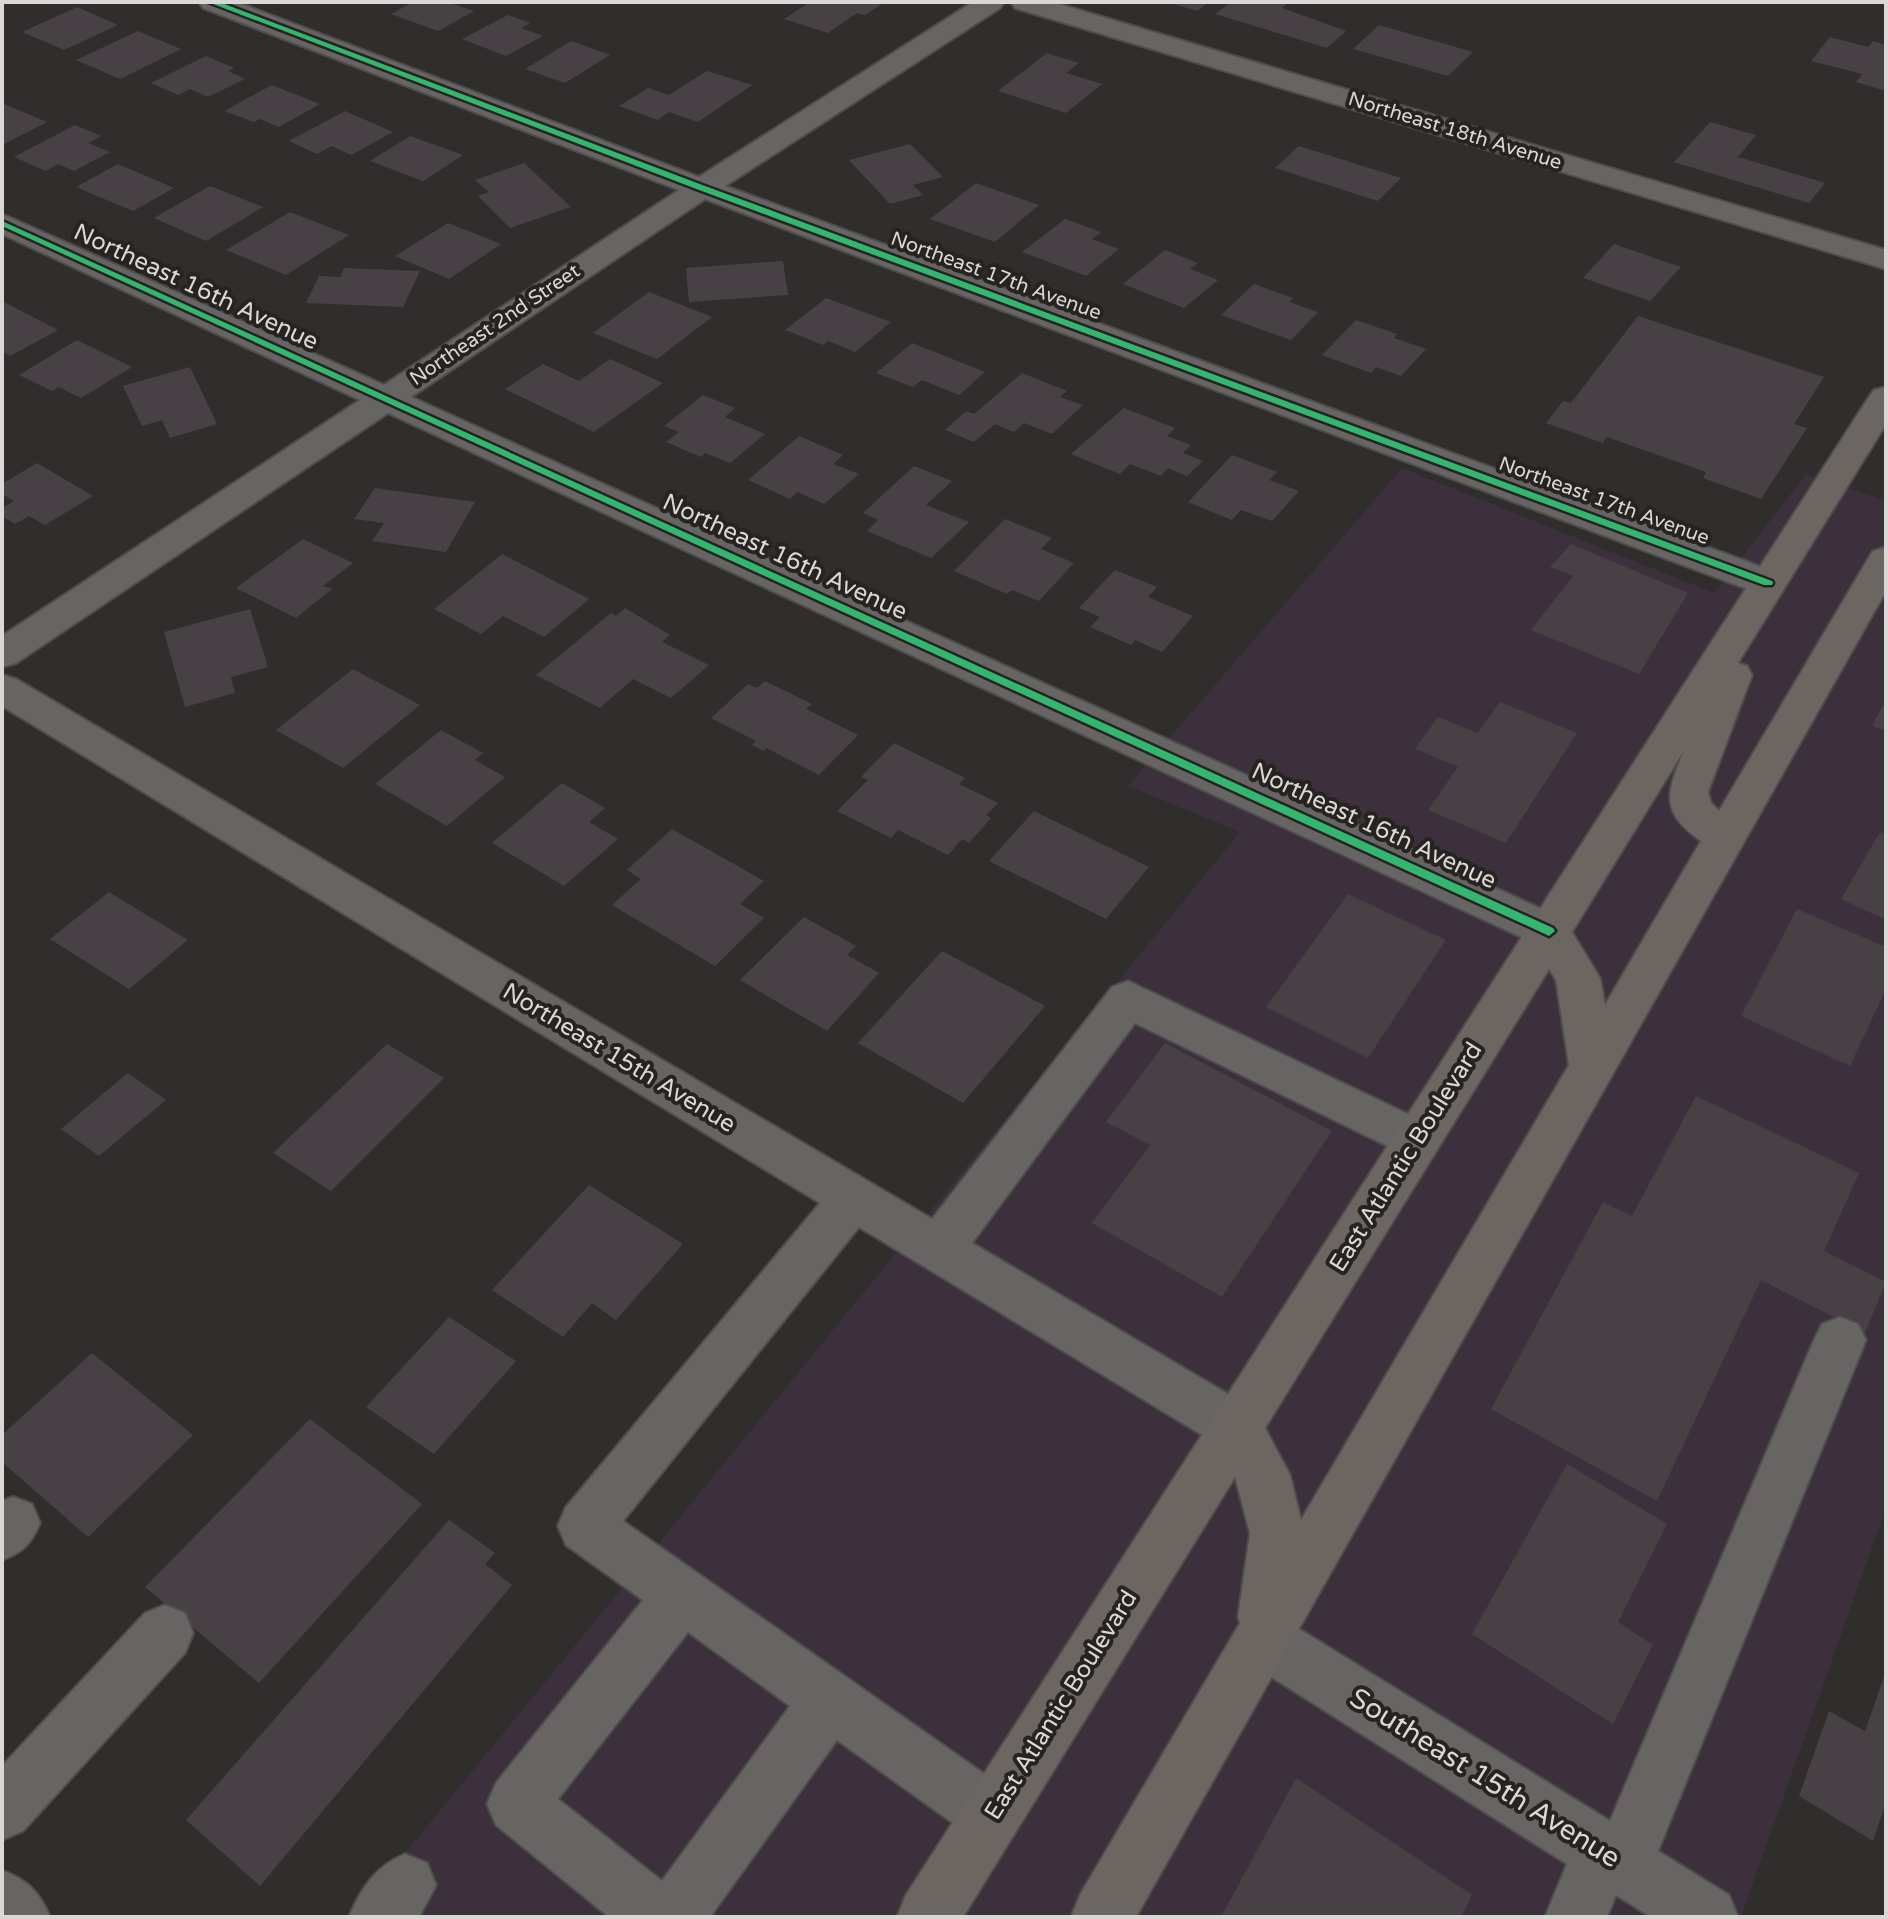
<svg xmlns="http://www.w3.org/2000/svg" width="1888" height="1919" viewBox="0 0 1888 1919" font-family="'Varela Round',sans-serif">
<rect width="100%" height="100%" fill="#302e2c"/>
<path fill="#3b303c" d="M1402 468 1714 593 1806 474 1886 501V1508L1741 1917H353L1240 832 1128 786Z"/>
<g fill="#474145">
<path d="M413 2H447L474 11 438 31 391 14Z"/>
<path d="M810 2H876L882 4 865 15 857 13 828 33 784 19Z"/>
<path d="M1168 2H1209L1197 11Z"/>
<path d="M1231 2H1289L1282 8 1346 31 1327 48 1215 14Z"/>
<path d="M77 7 118 25 64 50 22 32Z"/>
<path d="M508 15 530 23 521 28 543 36 506 56 462 39Z"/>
<path d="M1379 25 1473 52 1448 76 1353 49Z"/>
<path d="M138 31 181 49 120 79 76 60Z"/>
<path d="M1830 37 1868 47 1873 41 1886 45V91L1856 82 1862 74 1811 61Z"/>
<path d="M571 41 610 55 565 83 525 69Z"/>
<path d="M1047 53 1079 63 1066 73 1102 84 1066 113 998 91Z"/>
<path d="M206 56 234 68 228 71 245 79 208 97 190 89 178 95 151 83Z"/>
<path d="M707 71 752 85 698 122 669 112 658 120 619 106 648 88 669 95Z"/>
<path d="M272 85 320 104 279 127 260 119 254 122 224 111Z"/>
<path d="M2 103 47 122 2 145Z"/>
<path d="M345 111 393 132 351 155 332 146 317 154 289 141Z"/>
<path d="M1710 122 1756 135 1738 157 1825 183 1809 203 1674 162Z"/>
<path d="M75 125 101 136 88 143 110 152 74 171 58 164 46 171 14 157Z"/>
<path d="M410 136 463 155 423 181 370 161Z"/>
<path d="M910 144 943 177 913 185 923 195 890 204 849 160Z"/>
<path d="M1299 146 1401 178 1378 201 1275 168Z"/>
<path d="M524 163 571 207 510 228 478 196 489 192 475 180Z"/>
<path d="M118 164 174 188 133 211 76 187Z"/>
<path d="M976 183 1039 205 995 242 930 219Z"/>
<path d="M210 186 263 207 206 241 154 218Z"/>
<path d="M290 212 349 235 286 275 226 250Z"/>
<path d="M1065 219 1101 232 1092 239 1119 249 1086 276 1022 252Z"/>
<path d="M448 223 501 244 449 279 395 256Z"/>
<path d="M1614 244 1681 267 1650 301 1583 278Z"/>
<path d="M1165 250 1198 263 1190 269 1218 280 1184 308 1123 284Z"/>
<path d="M783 261 788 295 689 302 686 268Z"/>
<path d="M344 268 420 271 403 307 306 303 319 276 340 277Z"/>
<path d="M1254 284 1293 298 1289 302 1318 312 1291 340 1221 315Z"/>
<path d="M649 292 712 317 657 359 593 333Z"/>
<path d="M826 298 891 322 855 352 828 341 823 345 785 330Z"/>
<path d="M2 301 58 330 10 356 2 352Z"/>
<path d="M1638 316 1824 377 1794 424 1807 428 1761 499 1703 478 1706 472 1607 437 1603 443 1546 423 1563 401 1571 403Z"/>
<path d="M1356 320 1397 334 1394 338 1426 349 1401 376 1376 367 1371 373 1322 355Z"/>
<path d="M77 340 132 367 81 398 58 387 52 391 19 375Z"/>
<path d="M912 343 985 372 959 395 922 380 913 387 876 373Z"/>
<path d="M610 359 663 383 594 432 505 389 543 364 579 381Z"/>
<path d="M190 367 217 424 170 438 162 420 142 426 123 386Z"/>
<path d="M1022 373 1067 391 1060 397 1083 405 1052 434 1024 423 1014 432 995 424 974 442 945 430 966 411 974 414Z"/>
<path d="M703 395 735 408 725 417 765 434 730 463 705 453 701 457 666 442 679 432 664 426Z"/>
<path d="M1124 408 1175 428 1167 436 1191 445 1183 453 1203 461 1187 476 1168 468 1161 476 1130 464 1120 474 1071 454Z"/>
<path d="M799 436 843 455 833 464 859 474 824 504 797 492 790 499 748 480Z"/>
<path d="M1232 455 1277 472 1269 480 1299 491 1272 521 1241 510 1232 520 1188 502Z"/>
<path d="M37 463 93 496 45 525 29 516 15 524 2 516V508L14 501 2 494V484Z"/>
<path d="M914 466 952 481 926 505 969 522 931 558 867 531 878 520 863 513Z"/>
<path d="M375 488 475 502 446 552 372 541 384 523 354 519Z"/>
<path d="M1005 519 1052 538 1041 549 1074 563 1039 601 1012 590 1007 594 954 571Z"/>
<path d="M303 539 353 563 323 586 332 589 296 618 236 588Z"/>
<path d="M1571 544 1688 593 1639 674 1531 630 1573 576 1550 567Z"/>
<path d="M502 554 589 599 544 637 503 616 481 634 434 609Z"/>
<path d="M1115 570 1157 587 1148 597 1193 616 1162 652 1135 640 1131 645 1090 627 1100 617 1079 608Z"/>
<path d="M625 608 670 635 662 642 709 665 671 698 633 679 600 708 536 675 611 613 616 616Z"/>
<path d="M250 609 268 667 231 677 235 693 185 707 164 632Z"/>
<path d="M353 669 420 705 343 768 276 730Z"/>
<path d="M765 681 812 704 806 709 858 735 819 775 766 748 764 751 752 745 756 741 711 718 748 684 757 688Z"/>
<path d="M1886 700V731L1872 726Z"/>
<path d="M1500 702 1577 733 1506 843 1428 810 1458 767 1415 749 1438 717 1477 733Z"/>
<path d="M441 730 483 753 475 760 505 777 447 826 375 784Z"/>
<path d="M894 743 965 778 959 784 998 803 986 815 991 818 969 843 962 839 948 855 898 830 891 838 837 811 868 780 861 777Z"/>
<path d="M562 783 605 808 589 822 618 839 564 886 492 843Z"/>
<path d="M1034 811 1149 867 1106 919 989 861Z"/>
<path d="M672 829 764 881 740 904 764 918 715 966 612 905 641 879 627 870Z"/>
<path d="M1880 832 1886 835V920L1841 899Z"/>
<path d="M109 892 188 940 129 989 50 939Z"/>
<path d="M1348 894 1446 940 1368 1058 1266 1007Z"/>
<path d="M1797 909 1886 947V989L1850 1066 1741 1016Z"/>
<path d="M804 917 856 946 847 955 879 973 827 1031 740 980Z"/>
<path d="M942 951 1045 1006 963 1103 858 1043Z"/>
<path d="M1165 1043 1332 1131 1222 1297 1092 1223 1150 1145 1106 1122Z"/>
<path d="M387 1044 444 1078 331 1191 273 1153Z"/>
<path d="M128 1073 166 1100 99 1156 61 1129Z"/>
<path d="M1696 1096 1859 1173 1824 1251 1886 1282 1865 1333 1761 1280 1657 1501 1491 1409 1603 1202 1632 1216Z"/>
<path d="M589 1185 683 1244 616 1320 592 1303 563 1337 492 1290Z"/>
<path d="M449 1317 516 1361 434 1454 366 1407Z"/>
<path d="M92 1353 193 1435 88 1537 2 1462V1435Z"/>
<path d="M310 1419 422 1504 259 1683 145 1587Z"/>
<path d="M1567 1464 1667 1524 1618 1622 1653 1645 1613 1724 1472 1634Z"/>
<path d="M449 1520 495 1553 485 1564 512 1585 260 1886 186 1820Z"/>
<path d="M1886 1671V1802L1873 1841 1799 1796 1829 1711 1865 1731Z"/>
<path d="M1296 1778 1472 1895 1461 1917H1221Z"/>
</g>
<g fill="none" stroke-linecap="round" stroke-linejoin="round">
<g stroke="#4e4d4b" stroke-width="4">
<g id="minor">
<path d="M199 2H236L699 177 973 2H1004L1000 8 725 186 1781 574 1786 583 1781 592 1768 595 1755 592 705 199 411 397 1564 919 1571 931 1564 943 1549 948 1534 943 388 413 16 663 2 667V636L360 400 2 234V214L384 385 679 190 203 8Z"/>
<path d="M1011 2H1052L1886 250V269L1015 8Z"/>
<path d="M2 675 16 679 932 1219 1112 987 1128 981 1433 1126 1440 1140 1433 1154 1416 1160 1135 1023 972 1243 1255 1410 1262 1427 1255 1444 1236 1452 1217 1444 859 1227 623 1521 1013 1794 1022 1815 1013 1836 992 1845 971 1836 837 1740 710 1917H609L496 1825 487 1804 496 1783 643 1600 566 1545 558 1526 566 1507 820 1203 2 706ZM688 1632 790 1706 662 1881 558 1799Z"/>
<path d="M1840 1317 1858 1324 1866 1340 1658 1851 1729 1895 1738 1917H1651L1616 1895 1607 1917H1545L1567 1864 1243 1659 1235 1639 1243 1619 1263 1611 1283 1619 1610 1821 1814 1340 1822 1324Z"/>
<path d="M13 1497 32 1504 40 1523C31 1544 23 1552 2 1560V1501Z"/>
<path d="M165 1605 185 1613 193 1633 185 1653 23 1831 2 1840V1766L145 1613Z"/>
<path d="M405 1854 427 1863 436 1885 419 1917H349C361 1888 376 1866 405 1854Z"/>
<path d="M2 1870C28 1881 39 1891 50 1917H2Z"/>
</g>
</g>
<g stroke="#4e4d4b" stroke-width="4">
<path id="major" d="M1886 387V424L1738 663 1747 666 1752 675 1708 792 1711 803 1719 811 1868 559 1873 551 1886 547V591L1136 1917H1071L1080 1895 1240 1623 1238 1617 1250 1533 1235 1477 963 1917H897L906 1895 1869 397 1874 390ZM1683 752C1667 794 1659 811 1701 841L1605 1005 1600 978 1572 932ZM1549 969 1556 980 1569 1065 1301 1520 1290 1475 1265 1428Z"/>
</g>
<use href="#minor" fill="#676564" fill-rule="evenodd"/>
<use href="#major" fill="#6c6663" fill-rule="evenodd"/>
<g stroke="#272321" stroke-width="5">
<g id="cycleway">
<path d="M208 2H219L705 186 1772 581 1773 583 1772 585H1764L699 190Z"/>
<path d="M2 221 1553 928 1555 931 1549 936 1545 934 2 226Z"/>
</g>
</g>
<use href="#cycleway" fill="#33b770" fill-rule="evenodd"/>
</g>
<g text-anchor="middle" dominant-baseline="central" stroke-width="8" stroke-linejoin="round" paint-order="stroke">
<g font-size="20" fill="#dad8d6" stroke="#272321">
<text transform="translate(1455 131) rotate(17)">Northeast 18th Avenue</text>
<text transform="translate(996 276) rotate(20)">Northeast 17th Avenue</text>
<text transform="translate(495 325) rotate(-34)">Northeast 2nd Street</text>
<text transform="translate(1604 501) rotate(20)">Northeast 17th Avenue</text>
</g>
<g font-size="24" fill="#dad8d6" stroke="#272321">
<text transform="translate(196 287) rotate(25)">Northeast 16th Avenue</text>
<text transform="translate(785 557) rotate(25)">Northeast 16th Avenue</text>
<text transform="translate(1374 826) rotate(25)">Northeast 16th Avenue</text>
<text transform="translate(619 1058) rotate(31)">Northeast 15th Avenue</text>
<text transform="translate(1406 1157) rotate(-58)">East Atlantic Boulevard</text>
<text transform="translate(1061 1705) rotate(-58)">East Atlantic Boulevard</text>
</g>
<g font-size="28" fill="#dad8d6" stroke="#272321">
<text transform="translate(1485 1778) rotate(32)">Southeast 15th Avenue</text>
</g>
</g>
<rect width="1888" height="1919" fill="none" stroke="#dad8d6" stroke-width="8"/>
</svg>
